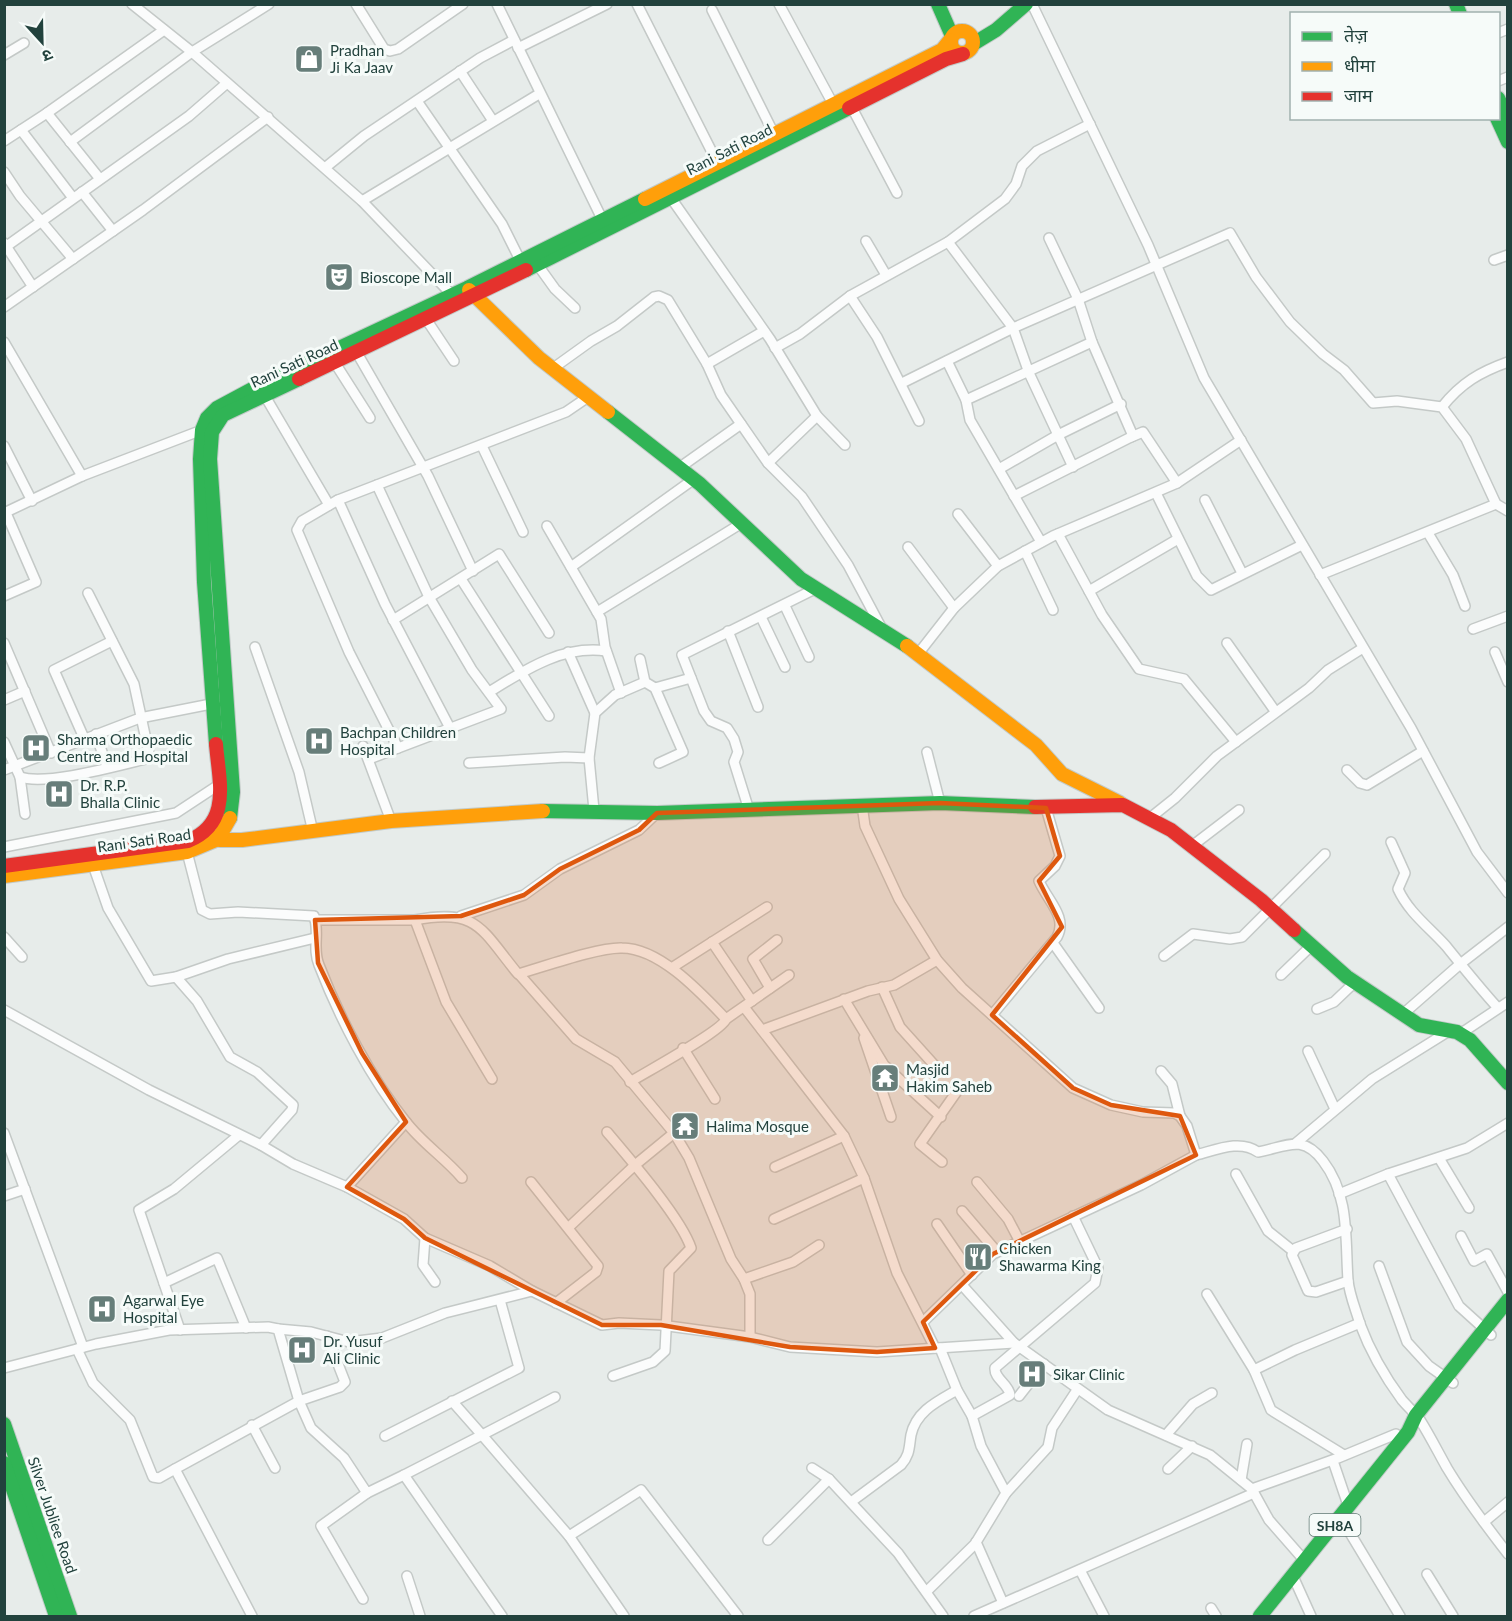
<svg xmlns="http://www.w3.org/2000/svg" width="1512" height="1621" viewBox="0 0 1512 1621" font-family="Lato,'Noto Sans Devanagari',sans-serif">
<rect width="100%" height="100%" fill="#e7ecea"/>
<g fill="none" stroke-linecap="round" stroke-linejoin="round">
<g stroke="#c4c9c7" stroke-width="12">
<g id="street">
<path d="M132 4 192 52 362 201 454 297"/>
<path d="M356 4 384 49 390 51 398 49 463 4"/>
<path d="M497 4 605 225"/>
<path d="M637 4 719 166"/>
<path d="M779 4 833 104"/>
<path d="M1032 4 1148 245 1204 378 1411 728 1477 852 1508 893"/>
<path d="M712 10 774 134"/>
<path d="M1498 33 1508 29"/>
<path d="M518 48 607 4"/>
<path d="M4 55 24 43"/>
<path d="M460 71 493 121"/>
<path d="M1498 81 1508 77"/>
<path d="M417 101 502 224 521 262"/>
<path d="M851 106 897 193"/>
<path d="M47 113 164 30"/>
<path d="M21 130 73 198"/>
<path d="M4 141 47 113 100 179"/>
<path d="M70 142 192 52 269 4"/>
<path d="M326 167 364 136 480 58 514 40"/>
<path d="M4 172 20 196 73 259"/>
<path d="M82 192 113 231"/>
<path d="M671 198 770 339 817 416 845 445"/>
<path d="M362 201 539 94"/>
<path d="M866 241 886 275"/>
<path d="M948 242 1013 328 1029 373 1073 467"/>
<path d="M4 243 33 287"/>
<path d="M4 248 189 116 227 83"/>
<path d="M1494 260 1508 255"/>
<path d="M537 264 555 289 575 308"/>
<path d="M850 296 877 337 919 421"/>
<path d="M4 307 143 210 268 117"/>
<path d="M426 319 454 361"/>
<path d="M4 342 82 476"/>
<path d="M775 348 800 334 850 296 948 242 1005 199 1016 184 1022 166 1037 151 1090 124"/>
<path d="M357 353 428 476 473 571"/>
<path d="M947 361 966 400 970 420 1041 542"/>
<path d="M335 363 370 418"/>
<path d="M707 364 764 331"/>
<path d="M552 369 591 341 617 326 654 297 659 296 668 300 707 364 721 395 768 463 802 497 848 565 881 627"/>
<path d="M902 383 1013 328 1230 233 1256 277 1290 322 1323 354 1344 370 1373 403 1397 401 1442 407 1466 439 1496 504 1508 511"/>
<path d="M262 391 329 505"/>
<path d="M966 400 1092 342"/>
<path d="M1442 407C1461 383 1480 372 1508 362"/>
<path d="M1131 437 1143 432 1177 483"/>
<path d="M4 446 32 501"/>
<path d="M482 446 523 532"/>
<path d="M768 463 817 416"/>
<path d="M679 468 741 424"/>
<path d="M999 469 1058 435 1121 404"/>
<path d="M1156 493 1197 576 1211 590 1302 545"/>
<path d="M1014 496 1133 436 1092 342 1078 299 1049 238"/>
<path d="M338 500 385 604 451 730"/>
<path d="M1205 500 1242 573"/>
<path d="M4 513 82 476 202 430"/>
<path d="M958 514 998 566"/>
<path d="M547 526 601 619 605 647 621 693"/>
<path d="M1428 533 1453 575 1465 606"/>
<path d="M1058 534 1102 615 1139 669 1184 679 1236 742"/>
<path d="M908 547 954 608"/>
<path d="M1025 551 1053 610"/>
<path d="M571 567 694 479"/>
<path d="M1320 575 1496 504"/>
<path d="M461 579 549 716"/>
<path d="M1089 591 1178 539"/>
<path d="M4 596 36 582 6 513"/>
<path d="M785 606 809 657"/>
<path d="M597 612 742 523"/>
<path d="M761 617 785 667"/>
<path d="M393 620 499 554 549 633"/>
<path d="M1473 629 1508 616"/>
<path d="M728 631 758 707"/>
<path d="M4 643 51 753"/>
<path d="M1227 643 1275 711"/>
<path d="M255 647 299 772 313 832"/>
<path d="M568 652 595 713"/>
<path d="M1495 652 1508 682"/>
<path d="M918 654 954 608 998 566 1053 536 1177 483 1241 440"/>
<path d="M640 659 645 682 655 688 683 752 659 763"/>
<path d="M655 688 691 678"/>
<path d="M489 692C525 670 562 645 606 651"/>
<path d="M4 700 25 691"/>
<path d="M96 734 107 767"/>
<path d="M84 738 54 670 112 641"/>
<path d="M4 742 20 777 25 814"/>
<path d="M363 746 391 821"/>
<path d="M398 748 349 652 297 530 302 521 338 500 566 412 588 397"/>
<path d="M927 752 940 803"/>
<path d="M369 759 501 709 472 670 429 597 377 485"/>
<path d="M469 763 565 757 589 758"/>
<path d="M4 770 140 718 216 703"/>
<path d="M1347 770 1360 783 1367 785 1423 751"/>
<path d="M20 777C47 786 120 765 150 758L134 684 88 593"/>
<path d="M862 805 865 826 899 899 937 960 962 988 1073 1088 1111 1105 1143 1112 1174 1113 1180 1116 1187 1126 1196 1155C1216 1150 1240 1139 1258 1152 1286 1147 1302 1133 1323 1161 1350 1196 1345 1239 1348 1280 1349 1294 1356 1310 1360 1324 1370 1351 1385 1377 1402 1400 1408 1407 1415 1413 1420 1420 1430 1436 1438 1452 1447 1468 1465 1498 1487 1527 1508 1554"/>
<path d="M594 810 589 758 595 713 615 695 645 682"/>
<path d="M749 810 734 762 738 752 734 739 727 728 711 721 704 711 682 655 815 589"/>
<path d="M1150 818 1175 798 1217 756 1309 688 1328 670 1363 648"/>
<path d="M1391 842 1405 873 1398 889C1409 913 1429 927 1446 946 1463 967 1479 987 1497 1007"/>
<path d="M1192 846 1239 810"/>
<path d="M4 847 176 813 220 784"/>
<path d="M187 852 202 910 210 914 238 912 314 916C320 932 312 948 319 965 339 1017 371 1079 406 1122 422 1143 445 1158 462 1178"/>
<path d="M93 865 108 908 151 981 176 977 228 959 315 938"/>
<path d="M461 916 524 895 560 869 639 830 657 813"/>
<path d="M315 920H415L446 1002 492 1079"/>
<path d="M415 920C478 908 481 929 518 974 543 967 599 947 622 948 660 948 701 993 726 1019"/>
<path d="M4 937 22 957"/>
<path d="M712 942 752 1001"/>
<path d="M1053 943 1099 1008"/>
<path d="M1164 956 1193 934 1230 939 1242 937 1325 854"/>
<path d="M673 967 767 907"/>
<path d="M519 974 576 1039 615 1062 674 1133 689 1158 731 1259 744 1279 750 1294V1337"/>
<path d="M1281 975 1312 945"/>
<path d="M176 977 197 1001 230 1057 257 1072 293 1105 292 1110 261 1145"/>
<path d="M882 987 900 1027 936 1067"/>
<path d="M770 988 753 959 777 940"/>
<path d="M844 999 884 1065 941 1117"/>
<path d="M744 1007 844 1136 864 1178 897 1273 935 1348"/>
<path d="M1317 1009 1334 1002 1355 982"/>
<path d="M4 1010 149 1090 261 1145 293 1164 347 1187 404 1219 425 1238 490 1266 532 1291 602 1325 619 1323 661 1325 750 1337 790 1347 877 1352 1014 1343 1108 1410 1210 1455 1252 1489 1338 1458 1396 1434"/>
<path d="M1403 1014 1459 965 1508 927"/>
<path d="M992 1015 1057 937C1068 917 1047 900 1039 881L1055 866 1060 856 1046 808"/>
<path d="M762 1030 868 991 894 985 937 960"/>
<path d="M1460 1034 1508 1002"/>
<path d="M864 1038 891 1117"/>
<path d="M683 1048 715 1099"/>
<path d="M1308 1051 1335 1109"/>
<path d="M1161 1071 1172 1084 1180 1116"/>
<path d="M630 1082C646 1072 722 1031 726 1019L789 975"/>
<path d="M607 1132C629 1158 681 1218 691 1248L669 1271 665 1351 653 1362 613 1376"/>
<path d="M4 1133 83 1347"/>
<path d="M1296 1143 1372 1079 1449 1031"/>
<path d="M1439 1158 1469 1208"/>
<path d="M942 1162 920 1144 960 1087"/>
<path d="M775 1167 844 1136"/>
<path d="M1236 1174 1268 1231 1293 1251"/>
<path d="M1388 1174 1459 1306 1491 1335"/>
<path d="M531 1182 598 1266 596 1272 556 1303"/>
<path d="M977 1182 1008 1219 1019 1240"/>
<path d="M347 1187 406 1122"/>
<path d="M1339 1194 1388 1174 1467 1148 1508 1123"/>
<path d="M4 1196 25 1189"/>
<path d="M962 1211 997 1252"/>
<path d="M774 1219 864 1178"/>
<path d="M937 1224 972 1275"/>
<path d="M569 1227 635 1165 674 1133"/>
<path d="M1347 1229 1296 1248 1292 1255 1308 1291 1316 1292 1348 1281"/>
<path d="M1461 1236 1474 1261 1487 1254 1508 1292"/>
<path d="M425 1238 423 1265 435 1282"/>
<path d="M1379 1266 1407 1342 1429 1366 1453 1383"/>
<path d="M744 1279 793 1262 819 1245"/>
<path d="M164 1283 217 1258 246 1328"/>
<path d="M962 1285 1014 1343"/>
<path d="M1207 1294 1254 1370 1271 1410 1344 1455"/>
<path d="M923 1322 993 1254 1141 1185 1196 1155"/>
<path d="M278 1329 311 1332 349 1342 382 1338 445 1313 532 1291"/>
<path d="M180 1330 139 1210 174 1189 239 1135"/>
<path d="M940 1348 957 1390 972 1416 981 1446 1006 1493"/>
<path d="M77 1349 93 1383 130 1420 153 1477 159 1478 175 1469"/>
<path d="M4 1368 96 1344 169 1330 268 1327 278 1329 299 1401 340 1387 345 1382 327 1336"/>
<path d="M1254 1370 1295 1350 1360 1323"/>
<path d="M1019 1396 1044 1364"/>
<path d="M452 1401 482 1435 555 1397"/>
<path d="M972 1416 1010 1395C1009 1384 994 1379 995 1368L1095 1283 1098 1268 1073 1216"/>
<path d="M252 1425 275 1468"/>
<path d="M1166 1435 1193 1404 1212 1393"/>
<path d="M385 1436 519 1368 500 1300"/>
<path d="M1333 1461 1349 1508"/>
<path d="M812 1468 829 1479 898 1553 943 1616"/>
<path d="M1168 1469 1192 1446"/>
<path d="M1241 1480 1247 1444"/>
<path d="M1254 1493 1269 1520 1304 1560"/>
<path d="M851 1502 901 1465C910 1455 909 1447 911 1435 916 1411 938 1401 957 1390"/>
<path d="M1341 1518 1400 1616"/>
<path d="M1484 1522 1508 1502"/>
<path d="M569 1536 641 1490 738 1616"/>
<path d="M768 1540 829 1479"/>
<path d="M976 1542 1003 1603"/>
<path d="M1080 1570 1104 1616"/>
<path d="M1292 1574 1311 1616"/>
<path d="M1427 1574 1453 1616"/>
<path d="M407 1576 420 1616"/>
<path d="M927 1591 975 1544 1006 1493 1048 1447 1052 1428 1077 1390"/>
<path d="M363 1599 321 1526 367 1493"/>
<path d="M1211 1608 1216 1616"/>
<path d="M252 1616 175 1469 299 1401 311 1428 344 1458 367 1493 404 1475"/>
<path d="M502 1616 404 1475 482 1435 569 1536 624 1616"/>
<path d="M974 1616 1254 1493 1252 1489"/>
</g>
</g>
<g stroke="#c2cac8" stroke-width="16">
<g id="fast">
<path d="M938 4 952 36"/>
<path d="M1456 4 1460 14"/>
<path d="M973 44 996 30 1026 4"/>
<path d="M1498 98 1508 119"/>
<path d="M1497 118 1508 142"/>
<path d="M526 270 849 108"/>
<path d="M608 412 700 484 801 579 907 646"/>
<path d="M216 744 204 582 200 459 202 430 207 418 217 408 258 386 467 288 645 199"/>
<path d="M543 811 657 813 940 803 1035 807"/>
<path d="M230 818 233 792 210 459 212 432 223 415 299 379"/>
<path d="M1294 930 1347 977 1419 1025 1457 1032 1470 1040 1508 1083"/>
<path d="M4 1424 70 1616"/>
<path d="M4 1463 56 1616"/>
<path d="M1260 1616 1408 1432 1416 1415 1508 1300"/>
</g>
</g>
<g stroke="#c2cac8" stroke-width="16">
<g id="slow">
<circle cx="962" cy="42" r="11"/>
<path d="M645 199 942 50 950 40"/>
<path d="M469 290 539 358 608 412"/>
<path d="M907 646 1036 745 1062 774 1120 803"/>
<path d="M215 837 220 840H242L391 821 543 811"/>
<path d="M4 876 187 852 218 839 230 818"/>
</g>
</g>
<g stroke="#c2cac8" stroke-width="16">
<g id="jam">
<path d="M849 108 946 59 963 54"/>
<path d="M299 379 526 270"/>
<path d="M1035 807 1123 805 1171 830 1261 900 1294 930"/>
<path d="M4 866 188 841C232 823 219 782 216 744"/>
</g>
</g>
<use href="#street" stroke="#fbfcfc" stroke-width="9"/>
<use href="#fast" stroke="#30b455" stroke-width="14"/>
<use href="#slow" stroke="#ff9f0a" stroke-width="14"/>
<use href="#jam" stroke="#e5322d" stroke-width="14"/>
</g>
<path fill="#de580e" fill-opacity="0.2" stroke="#de580e" stroke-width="4.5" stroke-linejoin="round" d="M940 803 1046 808 1060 856 1039 881 1062 927 992 1015 1073 1088 1111 1105 1180 1116 1196 1155 993 1254 923 1322 935 1348 877 1352 790 1347 661 1325H602L425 1238 404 1219 347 1187 406 1122 362 1053 318 963 315 920 461 916 524 895 560 869 639 830 657 813Z"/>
<defs>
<g id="shop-square" transform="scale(1.5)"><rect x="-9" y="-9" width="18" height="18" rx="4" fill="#677e7a" stroke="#f6fbf9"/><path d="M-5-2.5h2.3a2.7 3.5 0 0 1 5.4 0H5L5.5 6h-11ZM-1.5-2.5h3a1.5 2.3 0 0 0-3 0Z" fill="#fff"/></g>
<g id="theatre-square" transform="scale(1.5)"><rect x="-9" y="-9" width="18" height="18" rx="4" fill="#677e7a" stroke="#f6fbf9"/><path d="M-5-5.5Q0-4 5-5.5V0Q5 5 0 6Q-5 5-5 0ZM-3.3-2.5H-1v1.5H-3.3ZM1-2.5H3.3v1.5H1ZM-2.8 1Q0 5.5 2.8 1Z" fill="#fff"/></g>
<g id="hospital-square" transform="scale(1.5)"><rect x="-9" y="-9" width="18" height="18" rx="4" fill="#677e7a" stroke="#f6fbf9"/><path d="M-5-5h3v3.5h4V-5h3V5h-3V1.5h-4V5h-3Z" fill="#fff"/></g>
<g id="temple-square" transform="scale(1.5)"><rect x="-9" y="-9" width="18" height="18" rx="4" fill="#677e7a" stroke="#f6fbf9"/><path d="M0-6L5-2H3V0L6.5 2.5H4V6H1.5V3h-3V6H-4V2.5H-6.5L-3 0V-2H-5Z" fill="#fff"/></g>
<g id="restaurant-square" transform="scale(1.5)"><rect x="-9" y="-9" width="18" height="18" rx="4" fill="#677e7a" stroke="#f6fbf9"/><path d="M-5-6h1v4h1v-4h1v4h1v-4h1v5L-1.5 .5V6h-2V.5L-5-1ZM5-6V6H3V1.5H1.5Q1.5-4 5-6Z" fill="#fff"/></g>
</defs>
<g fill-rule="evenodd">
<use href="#shop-square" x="309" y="59"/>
<use href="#theatre-square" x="339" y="277"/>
<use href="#hospital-square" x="319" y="741"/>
<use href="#hospital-square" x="36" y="748"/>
<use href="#hospital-square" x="59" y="794"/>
<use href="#temple-square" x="885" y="1078"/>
<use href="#temple-square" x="685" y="1126"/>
<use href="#restaurant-square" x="978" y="1257"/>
<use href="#hospital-square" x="102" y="1309"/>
<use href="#hospital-square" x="302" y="1350"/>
<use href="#hospital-square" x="1032" y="1374"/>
</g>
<g text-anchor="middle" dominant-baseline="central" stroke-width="6" stroke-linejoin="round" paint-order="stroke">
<rect fill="#f6fbf9" stroke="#627a75" stroke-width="1.5" x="1309.5" y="1514" width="51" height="22" rx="4.5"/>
<g font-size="14" font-weight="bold" fill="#22423d">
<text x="1335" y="1525">SH8A</text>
</g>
<g font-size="15" fill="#22423d" stroke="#f6fbf9" text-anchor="start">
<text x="330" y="50">Pradhan<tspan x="330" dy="17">Ji Ka Jaav</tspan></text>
<text x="360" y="277">Bioscope Mall</text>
<text x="340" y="732">Bachpan Children<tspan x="340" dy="17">Hospital</tspan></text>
<text x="57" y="739">Sharma Orthopaedic<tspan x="57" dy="17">Centre and Hospital</tspan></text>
<text x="80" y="785">Dr. R.P.<tspan x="80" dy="17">Bhalla Clinic</tspan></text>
<text x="906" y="1069">Masjid<tspan x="906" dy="17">Hakim Saheb</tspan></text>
<text x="706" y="1126">Halima Mosque</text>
<text x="999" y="1248">Chicken<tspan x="999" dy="17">Shawarma King</tspan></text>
<text x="123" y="1300">Agarwal Eye<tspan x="123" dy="17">Hospital</tspan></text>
<text x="323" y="1341">Dr. Yusuf<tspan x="323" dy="17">Ali Clinic</tspan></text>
<text x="1053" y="1374">Sikar Clinic</text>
</g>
<g font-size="15" fill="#22423d" stroke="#f6fbf9">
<text transform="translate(729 149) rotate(-27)">Rani Sati Road</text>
<text transform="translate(294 363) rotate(-25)">Rani Sati Road</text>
<text transform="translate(144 840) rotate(-8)">Rani Sati Road</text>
<text transform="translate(53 1515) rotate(71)">Silver Jubliee Road</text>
</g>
</g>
<rect width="1512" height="1621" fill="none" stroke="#22423d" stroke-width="12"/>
<rect x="1290" y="12" width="210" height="108" fill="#f6fbf9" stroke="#a1b1ae" stroke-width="1.5"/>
<rect x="1302" y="32" width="30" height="9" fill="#30b455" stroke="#a1b1ae" stroke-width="1.5"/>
<text x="1344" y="42" font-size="18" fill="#22423d">तेज़</text>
<rect x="1302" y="62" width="30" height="9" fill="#ff9f0a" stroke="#a1b1ae" stroke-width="1.5"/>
<text x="1344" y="72" font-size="18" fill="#22423d">धीमा</text>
<rect x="1302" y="92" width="30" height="9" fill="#e5322d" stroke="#a1b1ae" stroke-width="1.5"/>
<text x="1344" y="102" font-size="18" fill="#22423d">जाम</text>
<g transform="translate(42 42) rotate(158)" stroke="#f6fbf9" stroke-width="4.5" paint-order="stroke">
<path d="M0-4.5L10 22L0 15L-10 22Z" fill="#22423d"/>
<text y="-9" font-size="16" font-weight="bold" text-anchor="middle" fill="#22423d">उ</text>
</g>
</svg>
